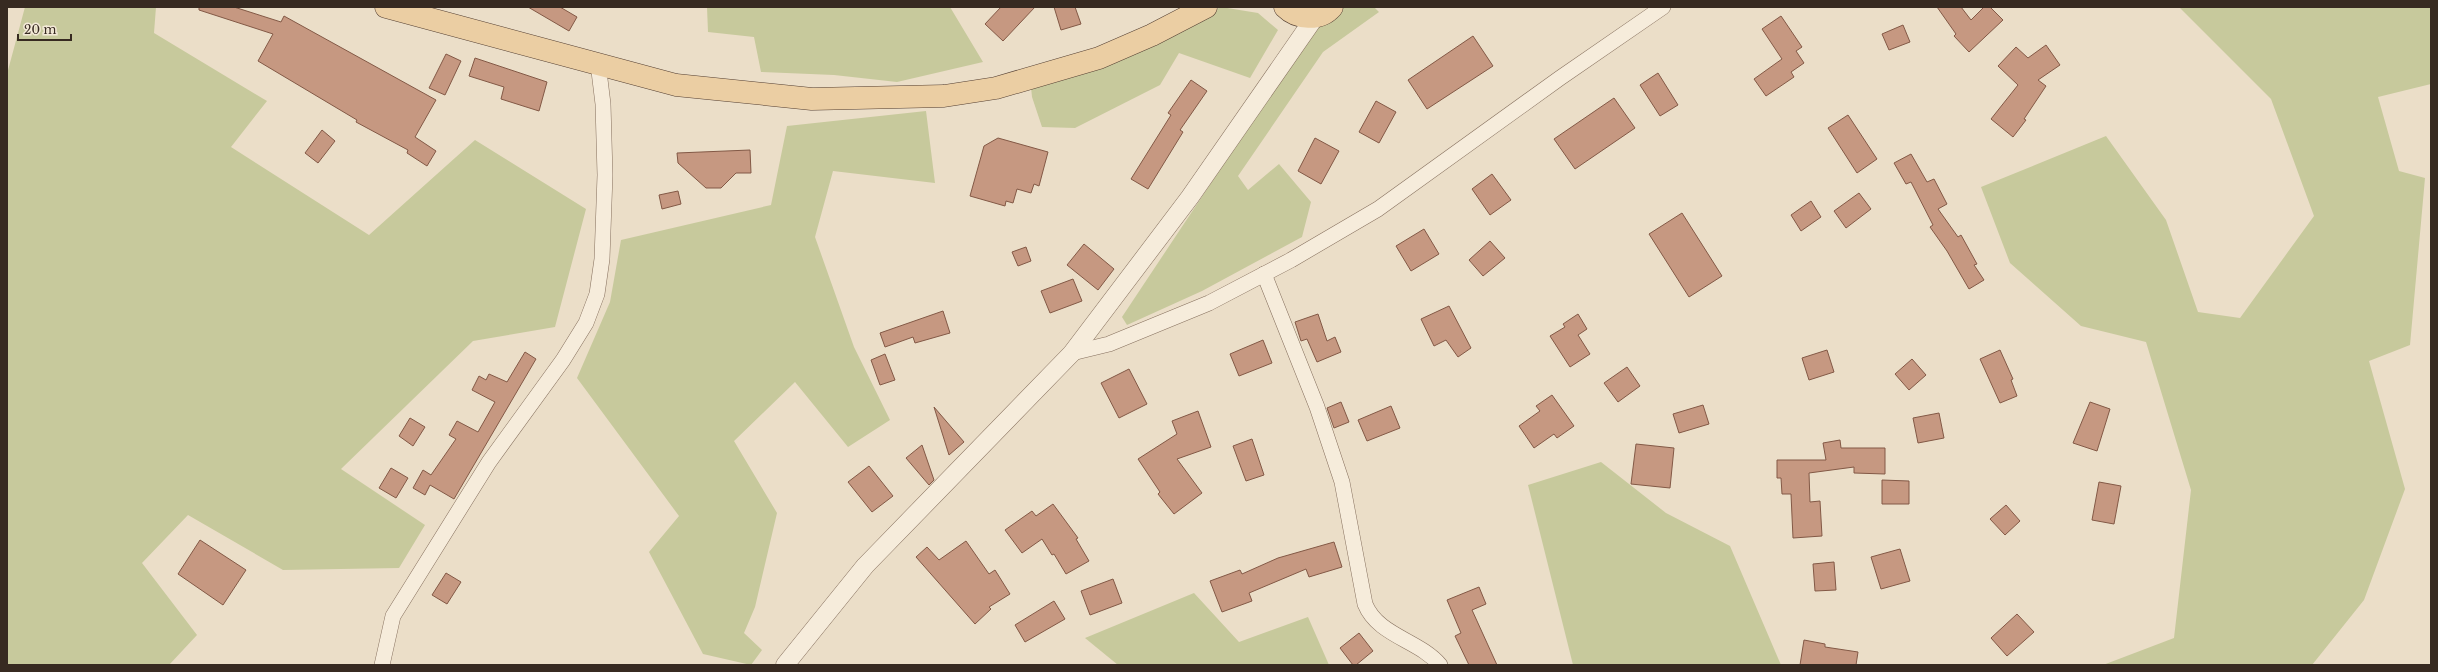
<svg xmlns="http://www.w3.org/2000/svg" width="2438" height="672" viewBox="0 0 2438 672" font-family="'Libre Baskerville',serif">
<rect width="100%" height="100%" fill="#ebdec8"/>
<g fill="#c7c99c">
<path d="M25 7H156L154 33 267 101 231 147 369 235 475 140 586 209 555 327 473 341 341 469 425 525 399 568 283 570 188 515 142 563 197 635 169 665H7V74Z"/>
<path d="M707 7H950L983 62 897 82 834 75 761 72 754 37 708 32Z"/>
<path d="M1221 7 1258 13 1278 30 1250 78 1179 53 1160 85 1075 128 1042 127 1032 97 1031 87 1115 57Z"/>
<path d="M1328 7H1374L1379 12 1323 52 1238 176 1248 190 1279 164 1311 202 1302 237 1202 291 1127 325 1122 317Z"/>
<path d="M2179 7H2431V84L2378 97 2399 171 2425 178 2410 345 2369 361 2405 489 2364 600 2312 665H2103L2174 638 2191 490 2146 342 2081 326 2010 263 1981 187 2106 136 2166 220 2198 312 2240 318 2314 216 2271 99Z"/>
<path d="M926 111 935 183 833 171 815 237 854 347 890 420 848 447 795 382 734 441 777 513 755 607 744 633 762 650 751 665 703 654 649 552 679 516 577 378 610 302 621 240 771 205 787 126Z"/>
<path d="M1601 462 1666 513 1730 546 1781 665H1573L1528 485Z"/>
<path d="M1194 593 1239 642 1308 617 1329 665H1118L1085 638Z"/>
</g>
<g fill="#c69881" stroke="#835946">
<path d="M199 7H234L281 22 284 16 436 100 415 137 436 151 427 166 407 153 408 150 356 122 357 120 258 61 273 34 199 10Z"/>
<path d="M528 7H560L577 17 569 31Z"/>
<path d="M1001 7H1035L1003 41 985 24Z"/>
<path d="M1054 7H1075L1081 24 1061 30Z"/>
<path d="M1937 7H1961L1971 20 1984 7H1990L2003 20 1969 52 1954 36 1956 34Z"/>
<path d="M1781 16 1802 47 1796 51 1804 63 1791 72 1794 77 1766 96 1754 79 1782 59 1762 29Z"/>
<path d="M1903 25 1910 42 1889 50 1882 34Z"/>
<path d="M1473 36 1493 66 1427 109 1408 80Z"/>
<path d="M2046 45 2060 65 2038 80 2046 86 2024 119 2026 120 2013 137 1991 119 2018 85 1998 66 2016 47 2028 58Z"/>
<path d="M446 54 461 61 445 95 429 88Z"/>
<path d="M475 58 547 82 539 111 501 99 504 87 469 76Z"/>
<path d="M1658 73 1678 105 1660 116 1640 85Z"/>
<path d="M1191 80 1207 91 1180 130 1183 132 1148 189 1131 179 1171 115 1168 113Z"/>
<path d="M1614 98 1635 128 1575 169 1554 139Z"/>
<path d="M1376 101 1396 112 1379 143 1359 132Z"/>
<path d="M1848 115 1877 159 1857 173 1828 128Z"/>
<path d="M322 130 335 141 318 163 305 153Z"/>
<path d="M998 138 1048 152 1039 186 1034 184 1031 193 1017 189 1013 203 1006 201 1005 206 970 196 984 146Z"/>
<path d="M1315 138 1339 151 1321 184 1298 171Z"/>
<path d="M750 150 751 173H736L721 188H706L678 163 677 153Z"/>
<path d="M1911 154 1927 182 1934 179 1947 204 1938 209 1958 237 1961 235 1977 264 1974 265 1984 280 1969 289 1947 251 1930 227 1933 225 1911 182 1906 184 1894 163Z"/>
<path d="M1492 174 1511 200 1490 215 1472 189Z"/>
<path d="M678 191 681 204 662 209 659 195Z"/>
<path d="M1859 193 1871 209 1846 228 1834 211Z"/>
<path d="M1811 201 1821 217 1801 231 1791 215Z"/>
<path d="M1682 213 1722 276 1689 297 1649 234Z"/>
<path d="M1424 229 1439 254 1411 271 1396 246Z"/>
<path d="M1490 241 1505 258 1483 276 1469 260Z"/>
<path d="M1084 244 1114 269 1098 290 1067 265Z"/>
<path d="M1026 247 1031 261 1018 266 1012 252Z"/>
<path d="M1073 279 1082 301 1050 313 1041 291Z"/>
<path d="M1449 306 1471 348 1458 357 1446 340 1434 346 1421 319Z"/>
<path d="M943 311 950 333 915 343 913 337 885 347 880 333Z"/>
<path d="M1318 314 1327 341 1335 337 1341 352 1317 362 1307 339 1301 341 1295 322Z"/>
<path d="M1578 314 1587 329 1578 335 1590 354 1570 367 1550 336 1565 327 1563 324Z"/>
<path d="M1263 340 1272 363 1239 376 1230 354Z"/>
<path d="M1827 350 1834 372 1809 380 1802 358Z"/>
<path d="M2000 350 2013 379 2011 380 2017 396 2000 403 1980 359Z"/>
<path d="M525 352 536 359 454 499 430 485 425 495 413 488 423 470 431 475 456 439 449 435 457 421 478 432 495 402 472 390 479 376 486 380 489 374 507 382Z"/>
<path d="M885 354 895 380 880 385 871 360Z"/>
<path d="M1912 359 1926 375 1909 390 1895 374Z"/>
<path d="M1627 367 1640 386 1618 402 1604 383Z"/>
<path d="M1129 369 1147 404 1119 418 1101 383Z"/>
<path d="M1552 395 1574 426 1557 438 1554 434 1534 448 1519 426 1540 411 1536 406Z"/>
<path d="M1341 402 1349 422 1334 428 1327 408Z"/>
<path d="M2090 402 2110 409 2097 451 2073 443Z"/>
<path d="M1703 405 1709 424 1679 433 1673 414Z"/>
<path d="M1391 406 1400 428 1367 441 1358 420Z"/>
<path d="M934 407 964 442 949 455Z"/>
<path d="M1198 411 1211 447 1177 459 1202 493 1174 514 1158 494 1160 492 1138 459 1177 434 1172 421Z"/>
<path d="M1939 413 1944 438 1918 443 1913 418Z"/>
<path d="M410 418 425 427 413 446 399 436Z"/>
<path d="M1252 439 1264 475 1246 481 1233 446Z"/>
<path d="M1840 440 1841 448H1885V474L1854 473V467L1809 473 1810 502 1820 501 1822 536 1793 538 1791 494H1782L1781 478H1777V460H1826L1823 443Z"/>
<path d="M1636 444 1674 448 1670 488 1631 484Z"/>
<path d="M922 445 934 480 929 485 906 458Z"/>
<path d="M869 466 893 496 872 512 848 482Z"/>
<path d="M391 468 408 478 396 498 379 488Z"/>
<path d="M1882 480 1909 481V504H1882Z"/>
<path d="M2099 482 2121 486 2114 524 2092 520Z"/>
<path d="M1053 504 1078 538 1076 539 1089 561 1066 574 1054 554 1052 555 1042 539 1022 553 1005 530 1032 511 1036 516Z"/>
<path d="M2006 505 2020 521 2005 535 1990 519Z"/>
<path d="M200 540 246 570 223 605 178 574Z"/>
<path d="M966 541 989 574 995 570 1010 594 989 607 991 609 975 624 916 557 927 547 939 560Z"/>
<path d="M1334 542 1342 567 1309 577 1306 569 1249 593 1252 601 1222 612 1210 581 1240 570 1242 574 1278 558Z"/>
<path d="M1900 549 1910 581 1881 589 1871 557Z"/>
<path d="M1834 562 1836 590 1815 591 1813 564Z"/>
<path d="M446 573 461 582 447 604 432 595Z"/>
<path d="M1113 579 1122 603 1090 615 1081 591Z"/>
<path d="M1479 587 1486 604 1472 610 1497 665H1469L1455 636 1461 633 1447 600Z"/>
<path d="M1054 601 1065 619 1025 642 1015 625Z"/>
<path d="M2017 614 2034 632 2007 656 1991 638Z"/>
<path d="M1359 633 1373 651 1356 665H1353L1340 648Z"/>
<path d="M1804 640 1825 644V647L1858 652 1856 665H1800Z"/>
</g>
<g fill="none" stroke-linecap="round" stroke-linejoin="round">
<g stroke="#86705e" stroke-width="16">
<g id="minor">
<path d="M1264 274 1317 407 1342 482 1365 604C1378 636 1419 640 1440 665"/>
<path d="M1072 353 1109 344 1209 303 1291 260 1378 209 1560 78 1663 7"/>
<path d="M382 665 393 616 489 462 563 360 586 323 597 294 602 259 605 175 603 104 598 63"/>
</g>
</g>
<g stroke="#86705e" stroke-width="19">
<path id="tertiary" d="M785 665 865 566 1072 353 1190 197 1315 17"/>
</g>
<g stroke="#543f32" stroke-width="23">
<g id="primary">
<path d="M386 7 676 85 812 99 944 96 996 88 1099 58 1152 35 1206 7"/>
<path d="M1285 7C1297 19 1320 21 1332 7"/>
</g>
</g>
<use href="#minor" stroke="#f6ecdb" stroke-width="15"/>
<use href="#tertiary" stroke="#f6ecdb" stroke-width="18"/>
<use href="#primary" stroke="#ebcea3" stroke-width="22"/>
</g>
<rect width="2438" height="672" fill="none" stroke="#372a21" stroke-width="16"/>
<path d="M18 34v6h53v-6" fill="none" stroke="#372a21" stroke-width="2"/>
<text x="24" y="34" font-size="12" fill="#372a21" stroke="#f3e9d7" stroke-width="3" paint-order="stroke">20 m</text>
</svg>
